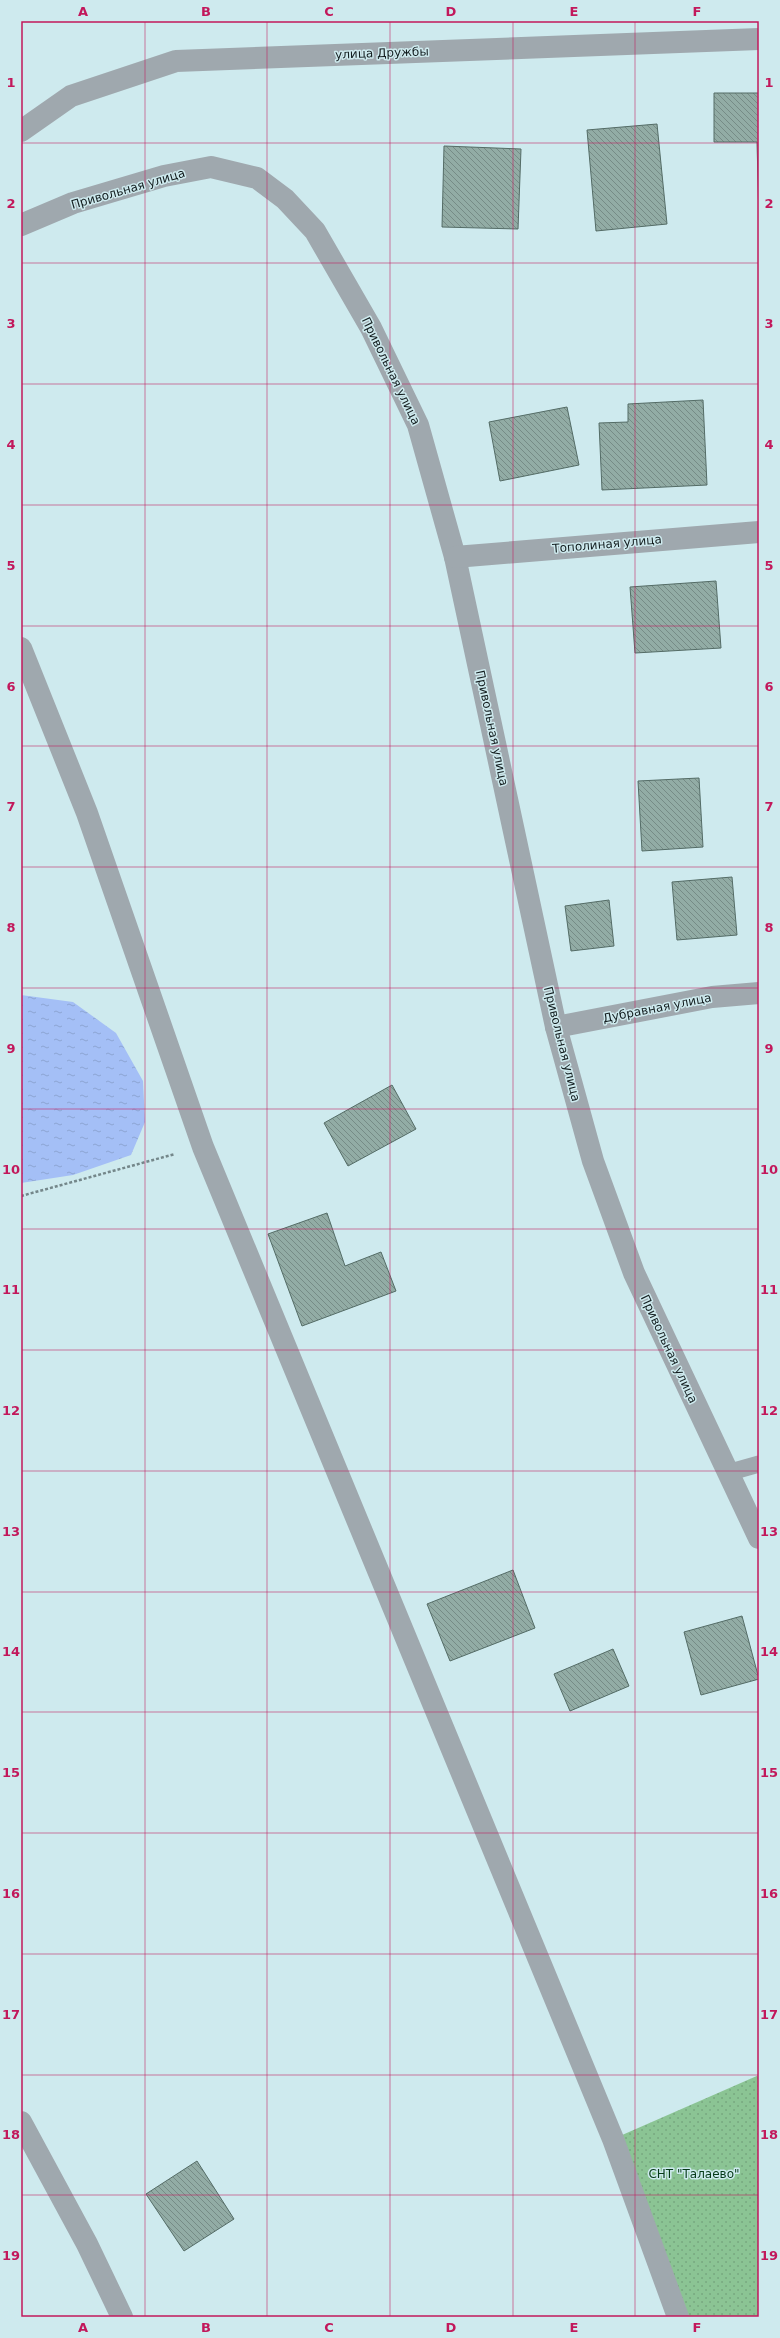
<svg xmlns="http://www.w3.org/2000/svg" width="780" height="2338" viewBox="0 0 780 2338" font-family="'DejaVu Sans',sans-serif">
<defs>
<pattern id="park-dots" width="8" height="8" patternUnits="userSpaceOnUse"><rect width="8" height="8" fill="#8bc494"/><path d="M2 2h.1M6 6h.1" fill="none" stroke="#77a87f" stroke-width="1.8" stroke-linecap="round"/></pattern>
<pattern id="water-ripples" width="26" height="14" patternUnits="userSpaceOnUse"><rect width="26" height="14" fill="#a4bff6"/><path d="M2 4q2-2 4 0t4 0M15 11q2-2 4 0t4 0" fill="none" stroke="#8ca4d2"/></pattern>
<pattern id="building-back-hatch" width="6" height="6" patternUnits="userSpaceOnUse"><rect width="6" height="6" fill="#92aca5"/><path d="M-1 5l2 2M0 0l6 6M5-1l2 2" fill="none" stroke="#768b86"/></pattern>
</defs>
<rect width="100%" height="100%" fill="#ceeaee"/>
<path fill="url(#park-dots)" d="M759 2075V2317H678L613 2139Z"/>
<path fill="url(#water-ripples)" d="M21 995 73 1002 116 1033 143 1081 145 1122 131 1155 73 1175 21 1183Z"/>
<g fill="url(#building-back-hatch)" stroke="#546c66">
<path d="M714 93H759V219L757 142H714Z"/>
<path d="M657 124 667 224 596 231 587 130Z"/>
<path d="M444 146 521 149 518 229 442 227Z"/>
<path d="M703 400 707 485 602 490 599 423 628 422V404Z"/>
<path d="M567 407 579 465 500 481 489 422Z"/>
<path d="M716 581 721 648 635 653 630 587Z"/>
<path d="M699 778 703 847 642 851 638 781Z"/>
<path d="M732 877 737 935 677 940 672 882Z"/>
<path d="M609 900 614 946 571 951 565 906Z"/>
<path d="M392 1085 416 1129 348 1166 324 1123Z"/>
<path d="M327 1213 345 1266 381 1252 396 1291 302 1326 268 1234Z"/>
<path d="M513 1570 535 1628 450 1661 427 1604Z"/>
<path d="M742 1616 759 1679 701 1695 684 1632Z"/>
<path d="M613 1649 629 1686 570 1711 554 1674Z"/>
<path d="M197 2161 234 2219 184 2251 146 2194Z"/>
</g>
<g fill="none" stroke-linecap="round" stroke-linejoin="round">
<path stroke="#74878a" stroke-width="2.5" stroke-dasharray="3 2" stroke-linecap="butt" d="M21 1196 175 1154"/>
<path stroke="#9fa8ae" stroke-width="17" d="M727 1473 759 1464"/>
<g stroke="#9fa8ae" stroke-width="22">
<path d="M21 131 71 96 176 61 759 39"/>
<path d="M21 225 73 203 164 176 211 167 257 178 285 199 315 231 371 328 418 425 455 557 556 1027 593 1161 634 1273 759 1538"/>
<path d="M455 557 759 532"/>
<path d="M21 648 87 813 203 1147 613 2139 678 2317"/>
<path d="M556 1027 712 997 759 993"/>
</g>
<path stroke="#9fa8ae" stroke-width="22" d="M21 2122 87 2244 122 2317"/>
</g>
<path fill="none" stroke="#c2185b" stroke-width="1" stroke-opacity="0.55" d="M145 21V2317M267 21V2317M390 21V2317M513 21V2317M635 21V2317M21 143H759M21 263H759M21 384H759M21 505H759M21 626H759M21 746H759M21 867H759M21 988H759M21 1109H759M21 1229H759M21 1350H759M21 1471H759M21 1592H759M21 1712H759M21 1833H759M21 1954H759M21 2075H759M21 2195H759"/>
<g text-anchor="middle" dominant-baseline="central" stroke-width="3" stroke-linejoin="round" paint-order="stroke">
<g font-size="12" fill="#131d1f" stroke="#ceeaee">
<text transform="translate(382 53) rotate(-2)">улица Дружбы</text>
<text transform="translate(128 189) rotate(-16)">Привольная улица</text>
<text transform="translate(391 371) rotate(64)">Привольная улица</text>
<text transform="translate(607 544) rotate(-5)">Тополиная улица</text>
<text transform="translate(492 728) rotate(78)">Привольная улица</text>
<text transform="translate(657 1008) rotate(-11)">Дубравная улица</text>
<text transform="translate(562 1044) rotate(76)">Привольная улица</text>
<text transform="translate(669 1349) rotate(65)">Привольная улица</text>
</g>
<g font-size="12" fill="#053a17" stroke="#ceeaee">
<text x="694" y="2174">СНТ "Талаево"</text>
</g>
</g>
<rect width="780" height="2338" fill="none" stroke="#ceeaee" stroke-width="44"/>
<rect x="22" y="22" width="736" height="2294" fill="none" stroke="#c2185b" stroke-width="1.5"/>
<g font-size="13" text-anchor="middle" font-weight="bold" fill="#c2185b">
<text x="83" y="16">A</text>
<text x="206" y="16">B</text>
<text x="329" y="16">C</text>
<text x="451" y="16">D</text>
<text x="574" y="16">E</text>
<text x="697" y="16">F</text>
<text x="11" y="87">1</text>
<text x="769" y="87">1</text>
<text x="11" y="208">2</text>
<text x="769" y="208">2</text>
<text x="11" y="328">3</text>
<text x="769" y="328">3</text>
<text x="11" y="449">4</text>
<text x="769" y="449">4</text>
<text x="11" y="570">5</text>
<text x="769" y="570">5</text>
<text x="11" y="691">6</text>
<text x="769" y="691">6</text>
<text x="11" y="811">7</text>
<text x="769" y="811">7</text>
<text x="11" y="932">8</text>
<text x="769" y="932">8</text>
<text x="11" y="1053">9</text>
<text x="769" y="1053">9</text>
<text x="11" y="1174">10</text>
<text x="769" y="1174">10</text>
<text x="11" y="1294">11</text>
<text x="769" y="1294">11</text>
<text x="11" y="1415">12</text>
<text x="769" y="1415">12</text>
<text x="11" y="1536">13</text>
<text x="769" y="1536">13</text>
<text x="11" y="1656">14</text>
<text x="769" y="1656">14</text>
<text x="11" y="1777">15</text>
<text x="769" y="1777">15</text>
<text x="11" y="1898">16</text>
<text x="769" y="1898">16</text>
<text x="11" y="2019">17</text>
<text x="769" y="2019">17</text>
<text x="11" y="2139">18</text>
<text x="769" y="2139">18</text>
<text x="11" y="2260">19</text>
<text x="769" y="2260">19</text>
<text x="83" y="2332">A</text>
<text x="206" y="2332">B</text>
<text x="329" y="2332">C</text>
<text x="451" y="2332">D</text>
<text x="574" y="2332">E</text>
<text x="697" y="2332">F</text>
</g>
</svg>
